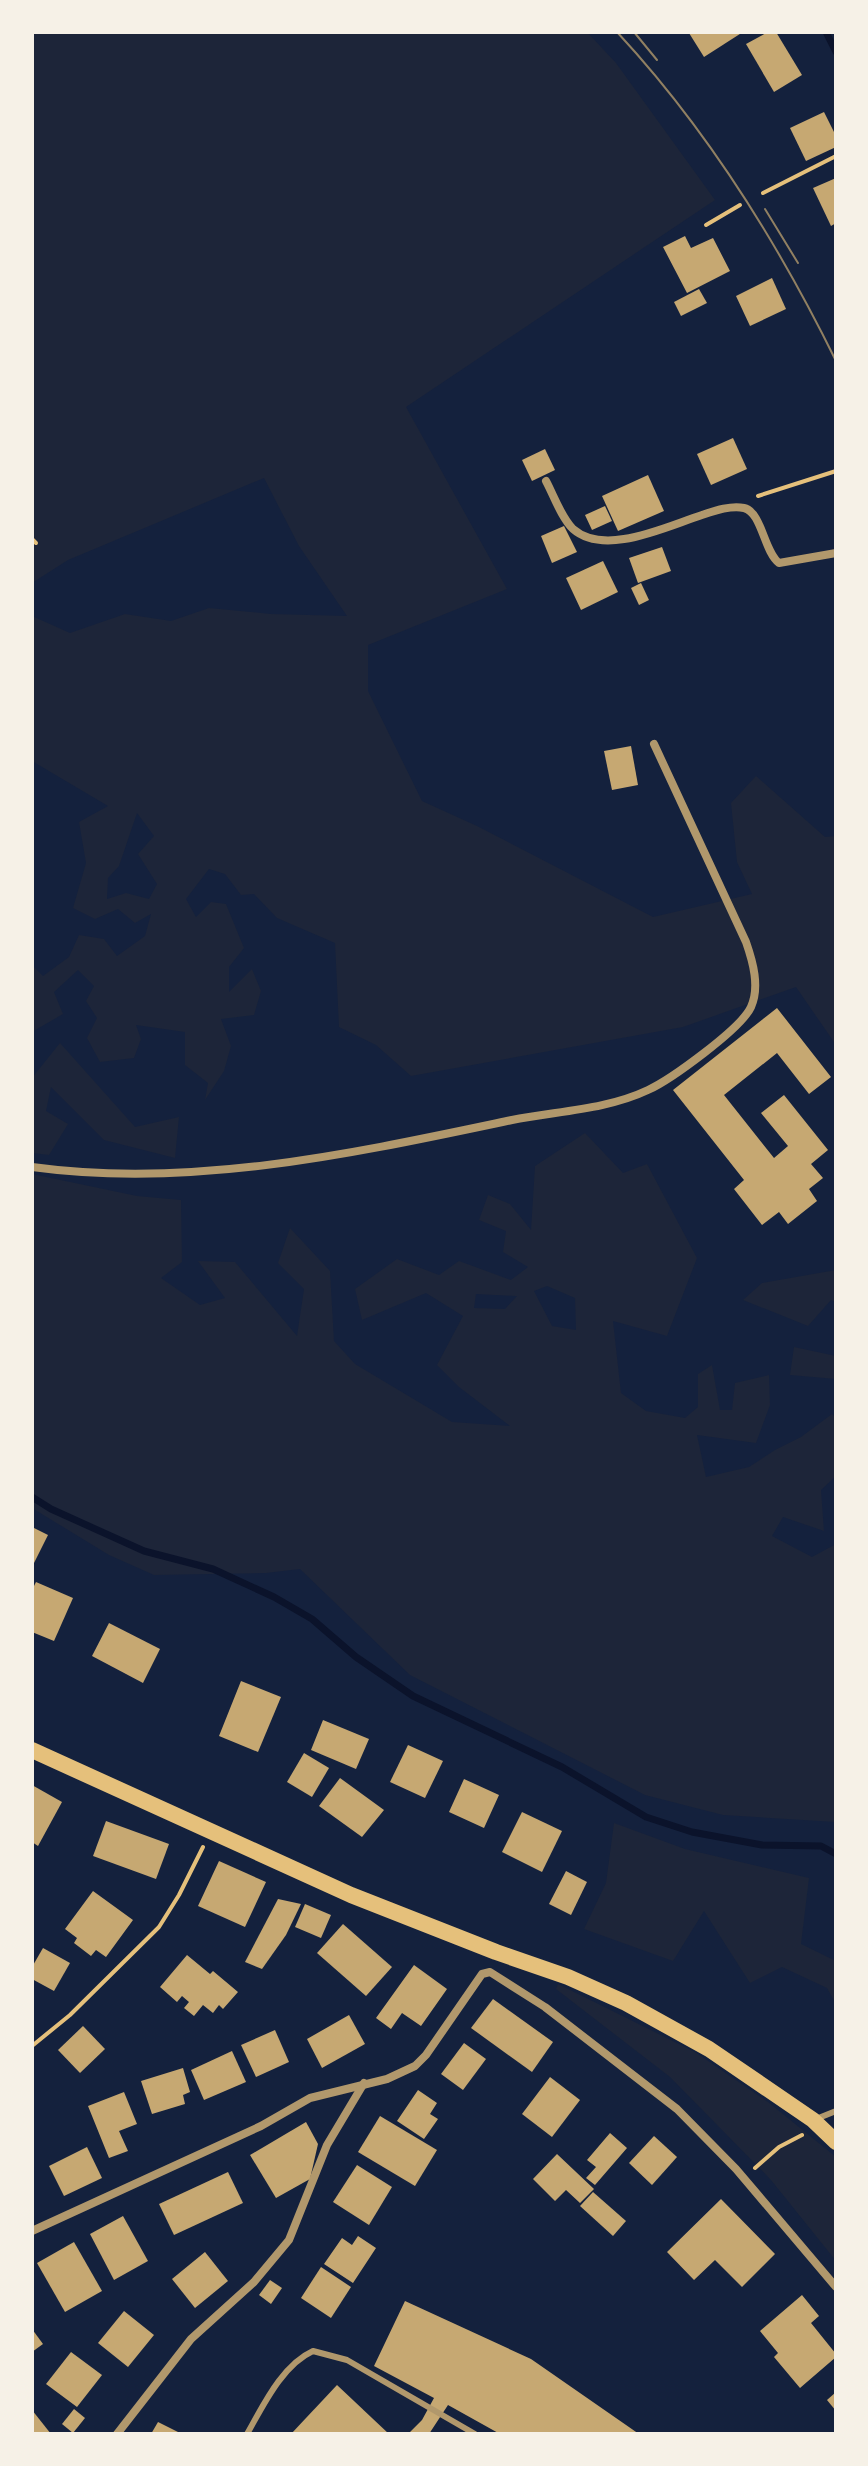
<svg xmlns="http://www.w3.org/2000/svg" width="868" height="2466" viewBox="0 0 868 2466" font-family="'Work Sans',sans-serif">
<rect width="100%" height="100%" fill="#14213d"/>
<g fill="#1d2539" fill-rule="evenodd">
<path d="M32 32H587L616 63 715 200 406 407 507 589 368 645V691L422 801 477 826 653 917 752 894 737 862 731 803 756 776 825 837 836 836V1045L796 987 683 1027 411 1076 376 1045 339 1027 335 943 277 918 254 894 241 895 225 874 209 869 186 899 196 917 211 902 226 904 244 948 229 967V992L252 969 261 991 254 1015 221 1019 231 1046 224 1071 205 1100 208 1083 185 1065V1032L136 1025 141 1039 134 1058 100 1062 87 1038 97 1018 86 1001 94 986 78 970 54 992 63 1014 32 1032V965L43 976 69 957 79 935 104 939 117 956 145 936 151 914 135 923 118 909 95 919 73 908 86 863 79 822 108 806 32 761V616L70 633 125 614 171 621 209 608 271 614 347 616 299 546 264 478 68 560 32 583ZM137 813 154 836 138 854 157 884 149 899 126 893 107 899 108 878 119 866Z"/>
<path d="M60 1043 135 1127 179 1117 175 1158 104 1140 51 1087 46 1111 68 1124 49 1155 32 1153V1078Z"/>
<path d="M585 1133 623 1173 647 1164 697 1258 667 1336 613 1321 621 1393 646 1411 685 1418 698 1407V1374L712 1365 720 1410H732L735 1383 769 1375 770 1405 756 1443 697 1435 706 1477 749 1467 775 1450 801 1437 832 1414 836 1418V1476L821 1490 824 1531 783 1517 772 1536 812 1557 836 1544V1822L723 1815 645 1795 410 1675 300 1569 266 1573 154 1575 109 1555 32 1508V1174L137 1196 181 1200 182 1262 161 1278 200 1305 225 1298 198 1261 235 1262 297 1336 304 1289 278 1263 290 1228 330 1271 334 1341 355 1364 452 1422 510 1426 459 1387 437 1365 463 1316 426 1293 362 1320 355 1289 397 1259 439 1275 459 1261 511 1280 528 1267 503 1252 506 1231 479 1220 488 1195 510 1204 531 1230 535 1166ZM547 1286 575 1298 576 1330 552 1326 534 1291ZM476 1294 516 1296H517L505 1309 474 1308Z"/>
<path d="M836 1270V1302L831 1300 808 1326 743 1300 762 1283Z"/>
<path d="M794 1347 836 1356V1379L790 1375Z"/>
<path d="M614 1823 685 1849 809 1878 801 1944 836 1961V2004L827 1988 782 1967 750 1983 704 1911 673 1961 584 1929 606 1883Z"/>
<path d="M558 1984 695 2052 768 2102 836 2157V2261L771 2180 670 2077 556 1989Z"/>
</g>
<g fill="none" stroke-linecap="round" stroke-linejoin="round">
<g stroke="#0b132b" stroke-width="7">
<path d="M826 32 836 52"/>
<path d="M32 1497 51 1509 144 1551 213 1569 274 1597 312 1619 356 1657 413 1696 562 1767 646 1817 692 1832 762 1845 821 1846 836 1854"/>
</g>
</g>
<g fill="#c6a872">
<path d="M691 32H743L704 57 689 33Z"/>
<path d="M768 32H776L802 75 774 92 746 44Z"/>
<path d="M824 112 836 136V147L806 161 790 128Z"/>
<path d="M836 178V223L831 226 813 188Z"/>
<path d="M685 236 691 248 713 238 730 271 687 293 663 247Z"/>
<path d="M772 278 786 309 750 326 736 296Z"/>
<path d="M699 289 707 303 681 316 674 302Z"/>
<path d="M733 438 747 469 711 485 697 454Z"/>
<path d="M545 449 555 470 532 481 522 460Z"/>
<path d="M648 475 664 511 618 531 602 496Z"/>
<path d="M605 506 612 521 592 530 585 515Z"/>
<path d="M564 526 577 552 552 563 541 536Z"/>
<path d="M662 547 671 571 638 583 629 558Z"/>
<path d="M603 561 618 592 581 610 566 578Z"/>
<path d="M641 583 649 600 639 605 631 588Z"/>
<path d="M631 746 638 785 612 790 604 751Z"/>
<path d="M777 1008 831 1077 809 1094 777 1053 724 1095 774 1158 788 1146 761 1113 784 1095 828 1150 811 1164 823 1178 809 1189 817 1201 788 1224 779 1212 762 1225 734 1189 744 1180 673 1090Z"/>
<path d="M32 1527 48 1535 34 1563 32 1562Z"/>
<path d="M36 1582 73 1598 54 1641 32 1632V1590Z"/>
<path d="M109 1623 160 1649 143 1683 92 1656Z"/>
<path d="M241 1681 281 1697 258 1752 219 1736Z"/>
<path d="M323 1720 369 1739 356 1769 311 1750Z"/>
<path d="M408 1745 443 1761 425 1798 390 1782Z"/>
<path d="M304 1753 329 1768 312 1797 287 1782Z"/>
<path d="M340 1778 384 1810 362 1837 319 1806Z"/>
<path d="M464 1779 499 1795 484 1828 449 1812Z"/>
<path d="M32 1785 62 1802 38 1846 32 1842Z"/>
<path d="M522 1812 562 1831 542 1872 502 1852Z"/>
<path d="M106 1821 169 1844 156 1879 93 1856Z"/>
<path d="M219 1861 266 1882 245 1927 198 1906Z"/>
<path d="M566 1871 587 1882 571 1915 549 1904Z"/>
<path d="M93 1891 133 1920 106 1957 96 1950 91 1956 74 1943 77 1938 65 1929Z"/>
<path d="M278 1899 301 1904 286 1935 262 1969 245 1962Z"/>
<path d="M305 1904 331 1915 321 1938 295 1927Z"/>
<path d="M343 1924 392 1967 366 1996 317 1953Z"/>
<path d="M43 1948 70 1963 54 1991 32 1979V1967Z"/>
<path d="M187 1955 210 1974 213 1971 238 1992 223 2009 219 2005 213 2013 203 2005 194 2016 184 2008 189 2002 182 1996 177 2002 160 1987Z"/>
<path d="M414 1965 447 1989 421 2026 402 2013 391 2029 376 2018Z"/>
<path d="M493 1999 553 2042 532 2072 471 2028Z"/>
<path d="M349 2015 365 2044 322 2068 307 2039Z"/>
<path d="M83 2026 105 2049 80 2073 58 2050Z"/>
<path d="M275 2030 289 2062 256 2077 241 2045Z"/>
<path d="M464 2043 486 2059 463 2090 441 2074Z"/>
<path d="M232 2051 246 2082 204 2100 191 2070Z"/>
<path d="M183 2068 190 2092 183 2095 185 2104 152 2114 141 2081Z"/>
<path d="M550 2077 580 2100 552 2137 522 2114Z"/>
<path d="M418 2090 437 2103 430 2114 438 2119 424 2139 397 2121Z"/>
<path d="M124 2092 137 2124 119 2131 128 2151 109 2158 88 2106Z"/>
<path d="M380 2116 437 2150 415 2186 358 2152Z"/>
<path d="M306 2122 318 2144 310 2179 276 2198 250 2155Z"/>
<path d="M610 2133 627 2148 595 2185 586 2178 596 2167 587 2160Z"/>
<path d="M654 2136 677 2157 652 2185 629 2163Z"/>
<path d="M87 2147 102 2178 64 2196 49 2166Z"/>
<path d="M557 2154 594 2189 580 2203 566 2190 555 2201 533 2179Z"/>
<path d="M357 2165 392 2187 369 2225 333 2202Z"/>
<path d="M228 2172 243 2203 174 2235 159 2204Z"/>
<path d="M593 2192 626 2221 613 2236 580 2206Z"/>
<path d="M721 2199 775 2254 742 2287 715 2260 694 2280 667 2252Z"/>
<path d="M123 2216 148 2261 114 2280 90 2234Z"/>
<path d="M358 2236 376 2248 353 2283 324 2264 342 2238 352 2245Z"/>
<path d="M74 2242 102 2291 65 2312 37 2263Z"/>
<path d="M205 2252 228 2281 195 2308 172 2279Z"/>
<path d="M321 2267 351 2287 331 2318 301 2298Z"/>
<path d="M270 2280 282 2288 271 2304 259 2295Z"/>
<path d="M802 2295 819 2316 811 2323 836 2354V2357L800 2388 774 2357 778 2353 760 2331Z"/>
<path d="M405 2301 531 2359 639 2434H500L448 2405 429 2434H408L422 2420 434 2398 374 2366Z"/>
<path d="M124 2311 154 2335 128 2367 98 2343Z"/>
<path d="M32 2329 43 2344 32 2352Z"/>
<path d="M71 2352 102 2375 77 2407 46 2384Z"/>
<path d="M337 2385 389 2434H291Z"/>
<path d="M836 2392V2411L827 2400Z"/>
<path d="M74 2409 85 2418 73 2433 62 2424Z"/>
<path d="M32 2410 51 2434H32Z"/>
<path d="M158 2422 182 2434H151Z"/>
</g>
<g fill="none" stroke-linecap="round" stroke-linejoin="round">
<g stroke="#e5c07b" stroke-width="4">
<path d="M763 193 836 156"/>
<path d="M706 225 740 205"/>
<path d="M758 496 836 471"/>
<path d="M32 539 36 543"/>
<path d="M32 2046 70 2015 159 1927 179 1895 203 1847"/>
<path d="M755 2168 779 2147 802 2135"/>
</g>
<g stroke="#b1986c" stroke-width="6">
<path d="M816 2119 836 2111"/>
<path d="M247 2434C263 2406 282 2365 313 2351L347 2360 475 2434"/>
</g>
<g stroke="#b1986c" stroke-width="8">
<path d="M546 481C554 496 561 517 573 529 605 557 667 526 702 515 714 511 731 505 744 508 762 512 764 552 779 563L836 553"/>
<path d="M32 1167C193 1189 355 1153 512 1120 556 1111 606 1110 648 1090 670 1080 741 1029 751 1007 760 987 753 962 746 942L654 744"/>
<path d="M32 2231 261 2126 310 2098 387 2079 415 2066 426 2055 482 1974 490 1972 545 2007 677 2109 736 2169 836 2287"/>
<path d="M117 2434 191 2339 254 2282 289 2240 327 2145 364 2083"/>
</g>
<path stroke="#e5c07b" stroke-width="16" d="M32 1750 351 1895 496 1952 568 1977 626 2003 709 2049 813 2120 836 2142"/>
<g stroke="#918062" stroke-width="2">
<path d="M617 32C707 129 778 243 836 361"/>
<path d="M634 32 657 60"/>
<path d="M765 209 798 263"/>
</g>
</g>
<rect width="868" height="2466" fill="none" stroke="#f6f1e7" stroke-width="68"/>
</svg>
